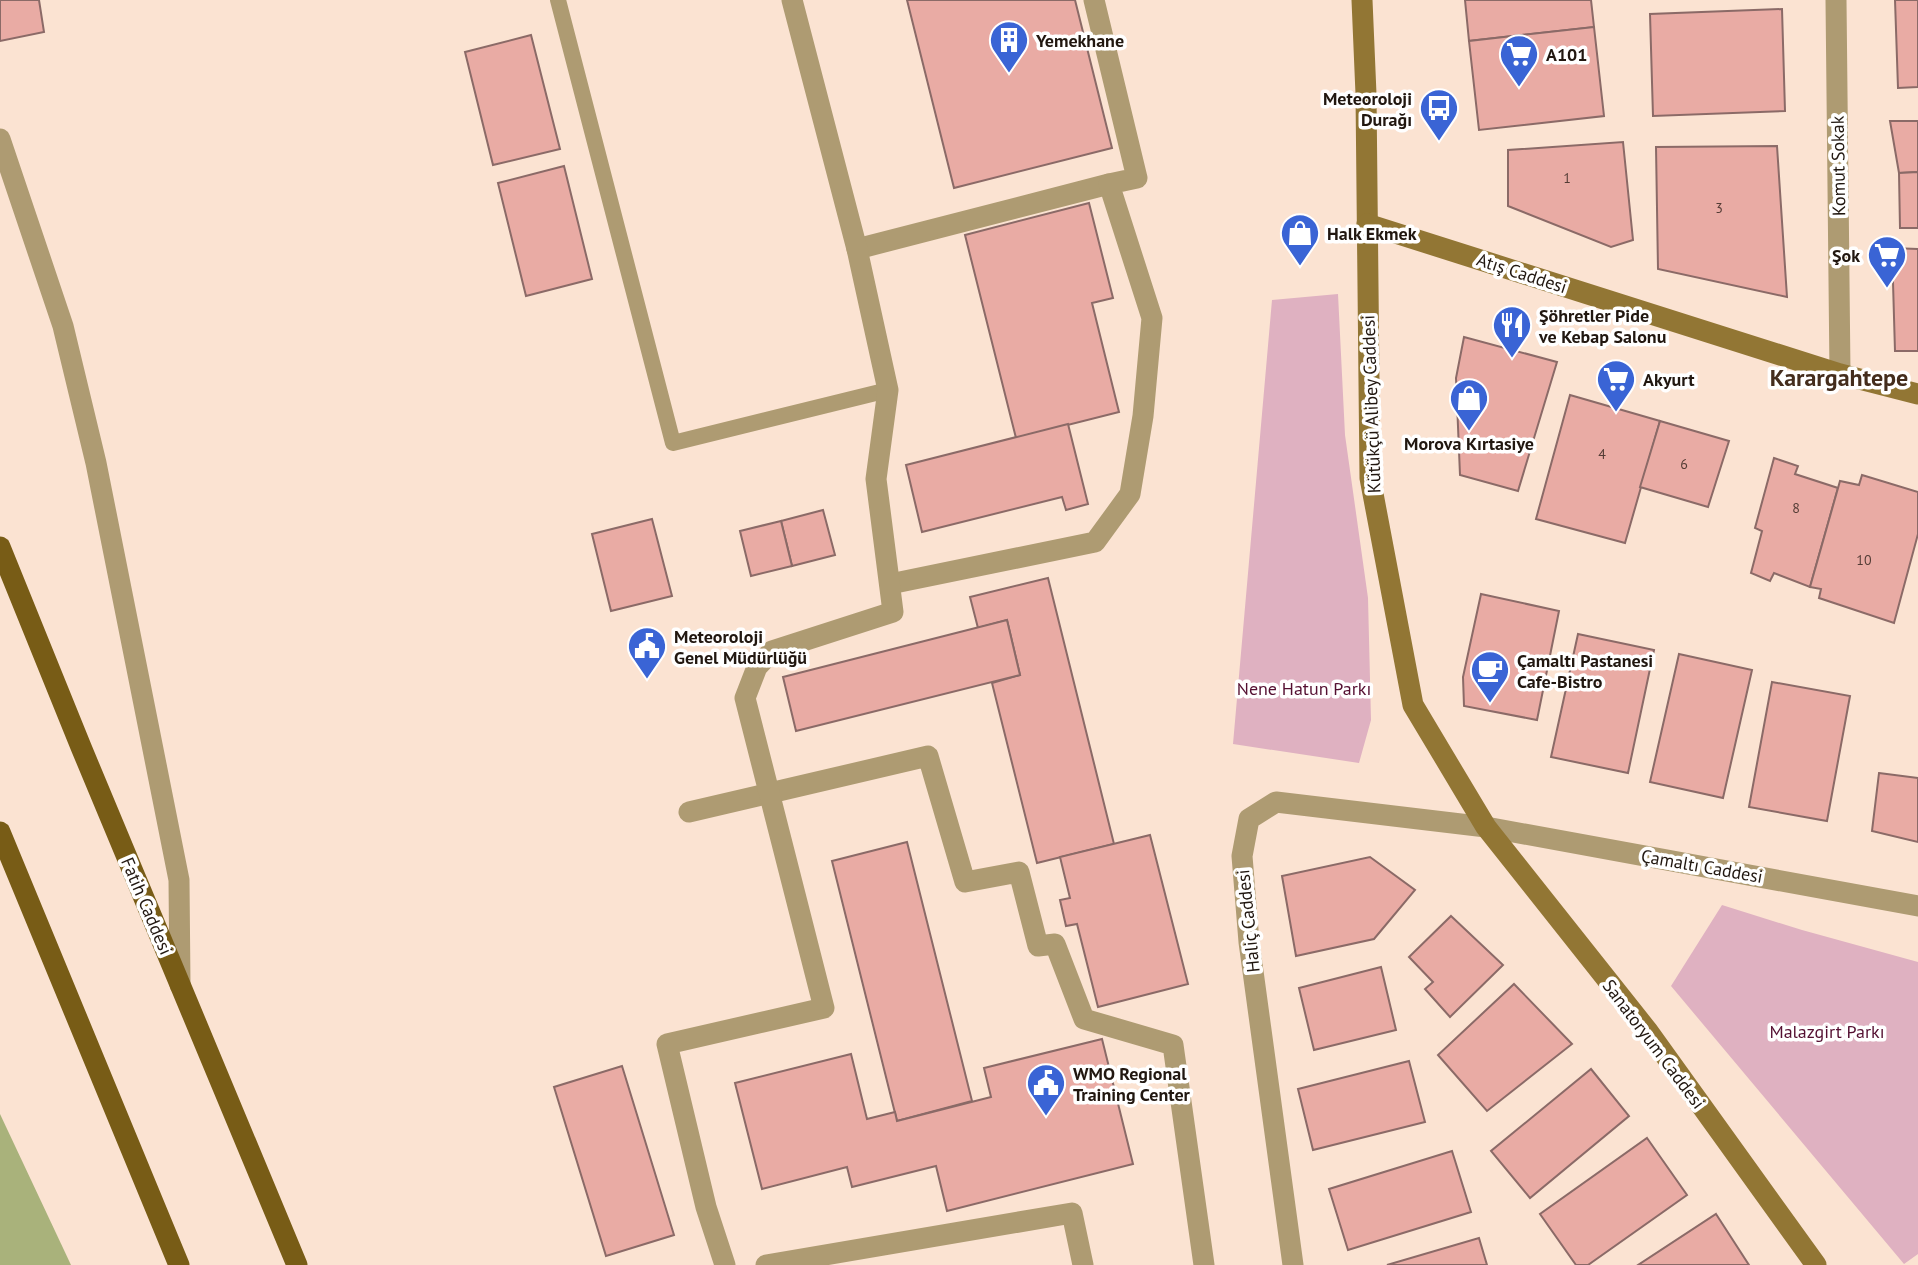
<svg xmlns="http://www.w3.org/2000/svg" width="1918" height="1265" viewBox="0 0 1918 1265" font-family="'PT Sans',sans-serif">
<rect width="100%" height="100%" fill="#fbe3d2"/>
<g fill="#dfb1c1">
<path d="M1338 294 1345 435 1368 598 1371 720 1359 763 1233 744 1272 300Z"/>
<path d="M1722 905 1802 930 1918 962V1254L1904 1264 1671 986Z"/>
</g>
<path fill="#a9b27b" d="M0 1114 71 1265H0Z"/>
<g fill="#e9aba4" stroke="#8b6a67" stroke-width="2">
<path d="M0 0H39L44 32 0 41Z"/>
<path d="M907 0H1075L1112 148 954 188Z"/>
<path d="M1465 0H1591L1594 27 1469 41Z"/>
<path d="M1895 0H1918V87L1898 88Z"/>
<path d="M1782 9 1785 111 1653 116 1650 14Z"/>
<path d="M1594 27 1604 116 1479 130 1469 41Z"/>
<path d="M531 35 560 149 493 165 465 52Z"/>
<path d="M1890 121H1918V172L1899 173Z"/>
<path d="M1623 142 1633 240 1611 247 1508 206V150Z"/>
<path d="M1777 146 1787 297 1658 269 1656 147Z"/>
<path d="M564 166 592 279 526 296 498 183Z"/>
<path d="M1918 172V228H1900L1899 173Z"/>
<path d="M1089 203 1113 298 1092 303 1119 412 1016 438 965 235Z"/>
<path d="M1892 248 1918 249V351H1895Z"/>
<path d="M1464 337 1557 362 1518 491 1460 475 1456 378Z"/>
<path d="M1570 395 1660 421 1625 543 1536 519Z"/>
<path d="M1660 421 1729 441 1708 507 1640 487Z"/>
<path d="M1068 424 1088 504 1066 510 1062 497 922 532 906 465Z"/>
<path d="M1774 458 1798 466 1795 474 1838 488 1810 587 1774 573 1770 581 1751 573 1762 531 1755 528Z"/>
<path d="M1862 475 1918 492V534L1894 623 1819 598 1821 589 1810 587 1840 481 1859 485Z"/>
<path d="M823 510 835 555 792 566 781 521Z"/>
<path d="M652 519 672 596 611 611 592 534Z"/>
<path d="M781 521 792 566 751 576 740 531Z"/>
<path d="M1048 578 1114 844 1037 863 992 683 1020 675 1007 620 978 628 970 597Z"/>
<path d="M1481 594 1559 611 1537 720 1464 706 1463 677Z"/>
<path d="M1007 620 1020 675 796 731 783 677Z"/>
<path d="M1578 634 1654 650 1628 773 1551 757Z"/>
<path d="M1679 654 1752 670 1723 798 1650 782Z"/>
<path d="M1772 682 1850 696 1827 821 1749 807Z"/>
<path d="M1879 773 1918 778V842L1872 831Z"/>
<path d="M1150 835 1188 984 1098 1007 1077 924 1066 926 1060 900 1070 898 1060 857Z"/>
<path d="M907 842 972 1101 897 1121 832 861Z"/>
<path d="M1370 857 1415 890 1374 939 1296 956 1282 876Z"/>
<path d="M1451 916 1503 965 1450 1017 1425 989 1433 982 1409 957Z"/>
<path d="M1381 967 1396 1030 1314 1050 1299 988Z"/>
<path d="M1514 984 1572 1044 1487 1111 1438 1055Z"/>
<path d="M1102 1039 1133 1164 947 1211 936 1166 852 1187 847 1167 762 1189 735 1083 851 1054 867 1119 895 1112 897 1121 991 1097 984 1068Z"/>
<path d="M1409 1061 1425 1122 1313 1150 1298 1089Z"/>
<path d="M622 1066 674 1235 606 1256 554 1087Z"/>
<path d="M1591 1069 1629 1116 1530 1198 1491 1151Z"/>
<path d="M1647 1138 1687 1195 1588 1265H1576L1540 1214Z"/>
<path d="M1452 1151 1471 1212 1348 1250 1329 1189Z"/>
<path d="M1716 1214 1749 1265H1638Z"/>
<path d="M1479 1238 1487 1265H1387Z"/>
</g>
<g fill="none" stroke-linecap="round" stroke-linejoin="round">
<path stroke="#ae9b72" stroke-width="16" d="M558 0 673 443 888 390"/>
<g stroke="#ae9b72" stroke-width="21">
<path d="M1836 0 1840 374"/>
<path d="M0 139 63 326 96 463 179 880 180 985"/>
<path d="M857 249 1109 184"/>
<path d="M890 584 1095 542 1130 494 1143 416 1152 318 1109 184 1137 178 1094 0"/>
<path d="M689 812 928 756 965 882 1019 872 1038 946 1055 944 1084 1019 1173 1045 1204 1265"/>
<path d="M725 1265 706 1207 667 1044 824 1008 745 698 757 667 772 651 893 612 876 479 888 390 857 249 792 0"/>
<path d="M766 1265 1072 1213 1083 1265"/>
<path d="M1293 1265 1249 942 1242 856 1249 819 1276 802 1486 827 1918 906"/>
</g>
<g stroke="#927634" stroke-width="21">
<path d="M1362 0 1366 94 1370 478 1413 705 1486 827 1647 1030 1816 1265"/>
<path d="M1367 224 1840 374 1918 394"/>
</g>
<g stroke="#785c16" stroke-width="21">
<path d="M0 547 81 747 297 1265"/>
<path d="M0 832 179 1265"/>
</g>
</g>
<defs>
<g id="building-pin" transform="scale(2.0125)"><path d="M0 17L-7.5 6A9.5 9.5 0 1 1 7.5 6Z" fill="#3a64d5" stroke="#fff"/><path d="M-4-6H4V6H1V3H-1V6H-4ZM-2.5-4.3h1.7v1.8h-1.7ZM.8-4.3h1.7v1.8H.8ZM-2.5-1h1.7V.8h-1.7ZM.8-1h1.7V.8H.8Z" fill="#fff"/></g>
<g id="supermarket-pin" transform="scale(2.0125)"><path d="M0 17L-7.5 6A9.5 9.5 0 1 1 7.5 6Z" fill="#3a64d5" stroke="#fff"/><path d="M-6-5.5h2.5l.6 2H6L4.5 2H-2.5L-4.4-4H-6ZM-1.5 3.2a1.3 1.3 0 1 0 .1 0ZM3 3.2a1.3 1.3 0 1 0 .1 0Z" fill="#fff"/></g>
<g id="bus-pin" transform="scale(2.0125)"><path d="M0 17L-7.5 6A9.5 9.5 0 1 1 7.5 6Z" fill="#3a64d5" stroke="#fff"/><path d="M-5-6H5V4H4V6H2V4H-2V6H-4V4H-5ZM-3.5-4V0h7V-4ZM-3.5 1.2v1.5H-2V1.2ZM2 1.2v1.5H3.5V1.2Z" fill="#fff"/></g>
<g id="shop-pin" transform="scale(2.0125)"><path d="M0 17L-7.5 6A9.5 9.5 0 1 1 7.5 6Z" fill="#3a64d5" stroke="#fff"/><path d="M-5-2.5h2.3a2.7 3.5 0 0 1 5.4 0H5L5.5 6h-11ZM-1.5-2.5h3a1.5 2.3 0 0 0-3 0Z" fill="#fff"/></g>
<g id="restaurant-pin" transform="scale(2.0125)"><path d="M0 17L-7.5 6A9.5 9.5 0 1 1 7.5 6Z" fill="#3a64d5" stroke="#fff"/><path d="M-5-6h1v4h1v-4h1v4h1v-4h1v5L-1.5 .5V6h-2V.5L-5-1ZM5-6V6H3V1.5H1.5Q1.5-4 5-6Z" fill="#fff"/></g>
<g id="civic-pin" transform="scale(2.0125)"><path d="M0 17L-7.5 6A9.5 9.5 0 1 1 7.5 6Z" fill="#3a64d5" stroke="#fff"/><path d="M-.6-6.5H3V-4.5H.6V-3L4-1V1h2V6H-6V1h2V-1L-.6-3ZM-1.2 2.5V6h2.4V2.5Z" fill="#fff"/></g>
<g id="cafe-pin" transform="scale(2.0125)"><path d="M0 17L-7.5 6A9.5 9.5 0 1 1 7.5 6Z" fill="#3a64d5" stroke="#fff"/><path d="M-5.5-4.5H6V0H3Q3 3.5 0 3.5H-2.5Q-5.5 3.5-5.5 0ZM3-3.2v2h1.7v-2ZM-6 4.5H4V6H-6Z" fill="#fff"/></g>
</defs>
<g fill-rule="evenodd">
<use href="#building-pin" x="1009" y="40"/>
<use href="#supermarket-pin" x="1519" y="54"/>
<use href="#bus-pin" x="1439" y="108"/>
<use href="#shop-pin" x="1300" y="233"/>
<use href="#supermarket-pin" x="1887" y="255"/>
<use href="#restaurant-pin" x="1512" y="325"/>
<use href="#supermarket-pin" x="1616" y="379"/>
<use href="#shop-pin" x="1469" y="398"/>
<use href="#civic-pin" x="647" y="646"/>
<use href="#cafe-pin" x="1490" y="670"/>
<use href="#civic-pin" x="1046" y="1083"/>
</g>
<g text-anchor="middle" dominant-baseline="central" stroke-width="7" stroke-linejoin="round" paint-order="stroke">
<g font-size="14" fill="#533c35">
<text x="1567" y="178">1</text>
<text x="1719" y="208">3</text>
<text x="1602" y="454">4</text>
<text x="1684" y="464">6</text>
<text x="1796" y="508">8</text>
<text x="1864" y="560">10</text>
</g>
<g font-size="18" font-weight="bold" fill="#211710" stroke="#fff" text-anchor="start">
<text x="1036" y="40">Yemekhane</text>
<text x="1546" y="54">A101</text>
<text x="1412" y="98" text-anchor="end">Meteoroloji<tspan x="1412" dy="21">Durağı</tspan></text>
<text x="1327" y="233">Halk Ekmek</text>
<text x="1860" y="255" text-anchor="end">Şok</text>
<text x="1539" y="315">Şöhretler Pide<tspan x="1539" dy="21">ve Kebap Salonu</tspan></text>
<text x="1643" y="379">Akyurt</text>
<text x="1469" y="443" text-anchor="middle">Morova Kırtasiye</text>
<text x="674" y="636">Meteoroloji<tspan x="674" dy="21">Genel Müdürlüğü</tspan></text>
<text x="1517" y="660">Çamaltı Pastanesi<tspan x="1517" dy="21">Cafe-Bistro</tspan></text>
<text x="1073" y="1073">WMO Regional<tspan x="1073" dy="21">Training Center</tspan></text>
</g>
<g font-size="18" fill="#211710" stroke="#fff">
<text transform="translate(1838 166) rotate(-91)">Komut Sokak</text>
<text transform="translate(1522 273) rotate(18)">Atış Caddesi</text>
<text transform="translate(1371 404) rotate(-92)">Kütükçü Alibey Caddesi</text>
<text transform="translate(1702 866) rotate(10)">Çamaltı Caddesi</text>
<text transform="translate(147 906) rotate(67)">Fatih Caddesi</text>
<text transform="translate(1248 921) rotate(-96)">Haliç Caddesi</text>
<text transform="translate(1654 1044) rotate(53)">Sanatoryum Caddesi</text>
</g>
<g font-size="18" fill="#540f31" stroke="#fff">
<text x="1304" y="688">Nene Hatun Parkı</text>
<text x="1827" y="1031">Malazgirt Parkı</text>
</g>
<g font-size="24" font-weight="bold" fill="#442d1d" stroke="#fff">
<text x="1839" y="377">Karargahtepe</text>
</g>
</g>
</svg>
